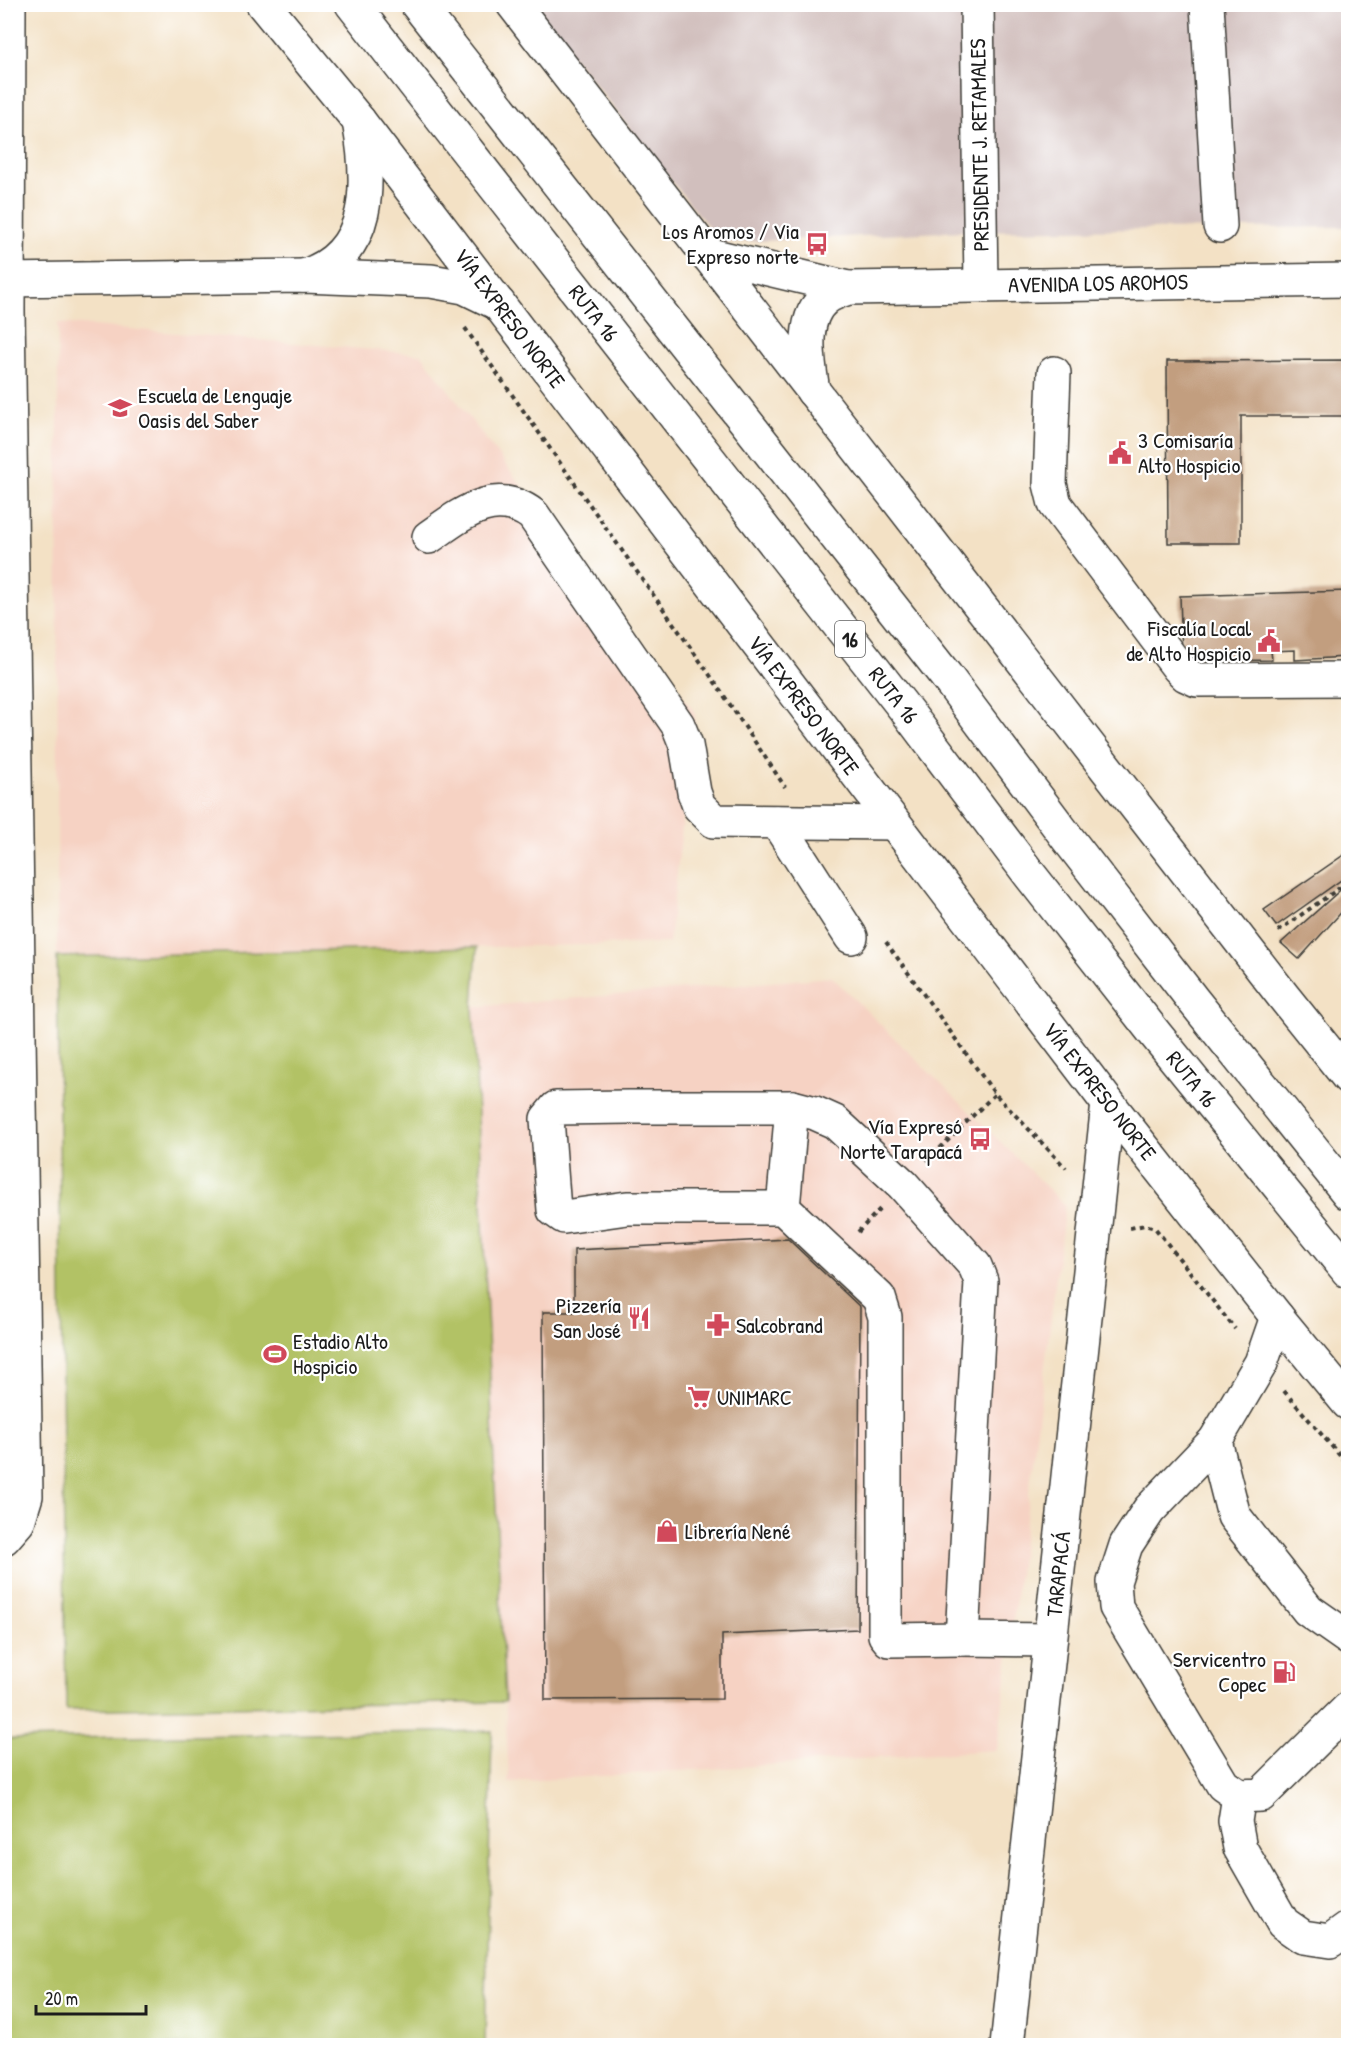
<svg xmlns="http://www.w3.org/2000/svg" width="1353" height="2050" viewBox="0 0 1353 2050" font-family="'Patrick Hand',sans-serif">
<rect width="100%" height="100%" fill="#fff"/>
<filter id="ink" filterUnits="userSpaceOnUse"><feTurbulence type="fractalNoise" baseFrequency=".0167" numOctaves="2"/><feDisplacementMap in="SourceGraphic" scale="12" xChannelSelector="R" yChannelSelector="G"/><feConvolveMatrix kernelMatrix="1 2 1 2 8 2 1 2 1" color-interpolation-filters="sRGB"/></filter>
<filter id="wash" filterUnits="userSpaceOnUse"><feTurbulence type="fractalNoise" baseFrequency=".008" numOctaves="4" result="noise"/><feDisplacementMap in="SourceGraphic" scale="24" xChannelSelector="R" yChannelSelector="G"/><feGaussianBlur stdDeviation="1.35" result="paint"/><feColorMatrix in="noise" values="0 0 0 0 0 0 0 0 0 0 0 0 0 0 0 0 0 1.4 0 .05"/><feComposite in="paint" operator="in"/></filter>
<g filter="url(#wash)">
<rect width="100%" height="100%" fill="#f3e1c5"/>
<g fill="#f6d2c3">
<path d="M58 323 421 354 695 713 669 943 57 957Z"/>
<path d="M832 977 1065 1205 997 1750 509 1782 473 1007Z"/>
</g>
<path fill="#d1bfbd" d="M532 5H1348V227L964 231 721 243Z"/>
<g fill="#b2c265" stroke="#676f40" stroke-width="1.5">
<path d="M477 947 473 1007 505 1702 66 1710 57 957Z"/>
<path d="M492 1731 485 2045H5V1739Z"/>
</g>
<g id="blocks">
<g fill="#c29e7f">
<path d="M1348 360V416H1241V543H1168L1167 361Z"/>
<path d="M1348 591V648H1345L1346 657 1295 660V650L1271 651 1272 660 1207 661V651L1182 653 1180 596Z"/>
<path d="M1348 852V875L1276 926 1264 910Z"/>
<path d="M1346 885 1348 888V905L1299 959 1281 943Z"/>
<path d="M788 1239 860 1307 858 1629 722 1635V1699L545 1700 543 1312H574V1250Z"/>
</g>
</g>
</g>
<g filter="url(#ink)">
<use href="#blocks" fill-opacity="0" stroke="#3c3a35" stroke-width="1.5"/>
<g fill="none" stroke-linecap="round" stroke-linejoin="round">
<g stroke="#3c3a35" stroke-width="36">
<g id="minor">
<path d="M977 4 981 285"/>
<path d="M1207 4 1220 226"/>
<path d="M706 254 848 288 1348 280"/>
<path d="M304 276C374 254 370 181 359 121"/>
<path d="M4 280 304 276 431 281 464 287 499 304"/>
<path d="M1054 373 1050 484 1055 504 1178 667 1186 675 1197 680 1348 679"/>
<path d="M813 391C809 363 799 318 826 298 832 293 841 291 848 288"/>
<path d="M429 537C462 514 495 486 533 515L678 725 686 745 694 792 699 806 714 821 894 823"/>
<path d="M777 822 851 937"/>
<path d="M629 1107H792L815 1113 835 1122 903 1185 975 1266 981 1281 962 1639 889 1640 885 1635V1317L879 1298 783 1208H627L564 1217 554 1210 547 1119 556 1108Z"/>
<path d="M783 1208 792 1107"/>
<path d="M1277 1317 1261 1363 1215 1441 1234 1516 1308 1610 1348 1638"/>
<path d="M1215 1441 1149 1510 1126 1545 1114 1582 1116 1607 1223 1785 1239 1796 1261 1795 1348 1709"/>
<path d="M4 1538 18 1522 26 1496 8 311 9 4"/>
<path d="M962 1639 1050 1640"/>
<path d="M1239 1796 1235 1821 1240 1848 1283 1923 1303 1937 1330 1941 1348 1928"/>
<path d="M1007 2046 1108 1103"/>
</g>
</g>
<g stroke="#3c3a35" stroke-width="36">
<g id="major">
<path d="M263 4 359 121 1108 1103 1277 1317 1348 1403"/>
<path d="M513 4 1283 996 1348 1077"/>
</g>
</g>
<g stroke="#3c3a35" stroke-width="36">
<g id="highway">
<path d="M352 4 908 713 1030 875 1156 1035 1348 1271"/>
<path d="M417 4 946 676 1068 839 1193 1000 1348 1193"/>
</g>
</g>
<g stroke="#3c3a35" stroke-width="4" stroke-dasharray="4.5 4.5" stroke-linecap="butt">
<path d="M465 328 719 688 785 787"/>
<path d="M1278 931 1348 882"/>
<path d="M886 942 995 1094 1066 1168"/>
<path d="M927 1161 995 1094"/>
<path d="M1130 1228 1145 1225 1155 1228 1235 1329"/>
<path d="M858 1232 880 1209"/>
<path d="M1284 1391 1348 1465"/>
</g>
<use href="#minor" stroke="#fff" stroke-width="33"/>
<use href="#major" stroke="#fff" stroke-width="33"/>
<use href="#highway" stroke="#fff" stroke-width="33"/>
</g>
</g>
<defs>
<g id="bus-bare" transform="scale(1.8)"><path d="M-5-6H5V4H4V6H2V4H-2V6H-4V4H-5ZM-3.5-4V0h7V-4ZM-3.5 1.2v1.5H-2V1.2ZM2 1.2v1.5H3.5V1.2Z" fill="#d1495b" stroke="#fff" stroke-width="2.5" paint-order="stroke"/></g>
<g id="school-bare" transform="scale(1.8)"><path d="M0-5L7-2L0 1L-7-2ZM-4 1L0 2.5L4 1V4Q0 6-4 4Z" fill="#d1495b" stroke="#fff" stroke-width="2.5" paint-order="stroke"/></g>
<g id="civic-bare" transform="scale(1.8)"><path d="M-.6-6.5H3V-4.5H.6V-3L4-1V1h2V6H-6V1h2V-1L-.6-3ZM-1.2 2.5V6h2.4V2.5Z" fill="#d1495b" stroke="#fff" stroke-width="2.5" paint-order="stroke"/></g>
<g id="restaurant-bare" transform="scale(1.8)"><path d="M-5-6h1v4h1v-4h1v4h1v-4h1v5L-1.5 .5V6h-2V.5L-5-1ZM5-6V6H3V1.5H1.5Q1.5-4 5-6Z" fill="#d1495b" stroke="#fff" stroke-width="2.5" paint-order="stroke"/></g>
<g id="pharmacy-bare" transform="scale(1.8)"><path d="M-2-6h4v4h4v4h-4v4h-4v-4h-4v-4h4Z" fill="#d1495b" stroke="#fff" stroke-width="2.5" paint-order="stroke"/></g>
<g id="stadium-bare" transform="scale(1.8)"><path d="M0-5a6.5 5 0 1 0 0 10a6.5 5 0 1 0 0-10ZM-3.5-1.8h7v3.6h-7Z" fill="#d1495b" stroke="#fff" stroke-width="2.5" paint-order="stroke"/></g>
<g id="supermarket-bare" transform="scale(1.8)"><path d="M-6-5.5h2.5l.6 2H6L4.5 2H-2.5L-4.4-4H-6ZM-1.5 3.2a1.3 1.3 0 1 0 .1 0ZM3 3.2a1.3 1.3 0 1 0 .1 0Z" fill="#d1495b" stroke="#fff" stroke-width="2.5" paint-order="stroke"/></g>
<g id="shop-bare" transform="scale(1.8)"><path d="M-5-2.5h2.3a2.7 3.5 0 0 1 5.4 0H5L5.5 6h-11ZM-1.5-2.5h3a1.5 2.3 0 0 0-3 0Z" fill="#d1495b" stroke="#fff" stroke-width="2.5" paint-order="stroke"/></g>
<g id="fuel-bare" transform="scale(1.8)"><path d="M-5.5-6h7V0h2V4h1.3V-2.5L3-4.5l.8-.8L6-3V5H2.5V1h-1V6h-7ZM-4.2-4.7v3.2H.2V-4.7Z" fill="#d1495b" stroke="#fff" stroke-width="2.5" paint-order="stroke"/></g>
</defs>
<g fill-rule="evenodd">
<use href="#bus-bare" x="817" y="244"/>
<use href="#school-bare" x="120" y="408"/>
<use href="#civic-bare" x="1120" y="453"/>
<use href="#civic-bare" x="1269" y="641"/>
<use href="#bus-bare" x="980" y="1139"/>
<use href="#restaurant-bare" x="639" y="1318"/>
<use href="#pharmacy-bare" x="718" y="1325"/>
<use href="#stadium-bare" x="275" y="1354"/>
<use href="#supermarket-bare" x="699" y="1397"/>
<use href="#shop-bare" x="667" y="1531"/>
<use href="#fuel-bare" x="1284" y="1672"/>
</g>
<g text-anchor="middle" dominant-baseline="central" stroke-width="4.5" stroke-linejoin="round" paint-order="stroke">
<rect fill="#fff" stroke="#606060" stroke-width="1.5" x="835" y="621" width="30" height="36" rx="4.5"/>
<g font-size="21" font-weight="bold" fill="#1c1c1c">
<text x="850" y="639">16</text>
</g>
<g font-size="22" fill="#1c1c1c" stroke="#fff">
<text transform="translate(979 145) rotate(-91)">PRESIDENTE J. RETAMALES</text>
<text transform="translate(1098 283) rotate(-1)">AVENIDA LOS AROMOS</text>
<text transform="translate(594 313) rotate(52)">RUTA 16</text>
<text transform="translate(510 318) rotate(53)">VÍA EXPRESO NORTE</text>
<text transform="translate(894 695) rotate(52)">RUTA 16</text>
<text transform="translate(804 705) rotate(53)">VÍA EXPRESO NORTE</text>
<text transform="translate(1192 1079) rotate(51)">RUTA 16</text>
<text transform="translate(1100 1091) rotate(52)">VÍA EXPRESO NORTE</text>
<text transform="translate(1058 1574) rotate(-84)">TARAPACÁ</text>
</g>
<g font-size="22" fill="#1c1c1c" stroke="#fff" text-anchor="start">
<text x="799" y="231" text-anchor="end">Los Aromos / Via<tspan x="799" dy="25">Expreso norte</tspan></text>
<text x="138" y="395">Escuela de Lenguaje<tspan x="138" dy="25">Oasis del Saber</tspan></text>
<text x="1138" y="440">3 Comisaría<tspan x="1138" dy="25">Alto Hospicio</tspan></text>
<text x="1251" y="628" text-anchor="end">Fiscalía Local<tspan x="1251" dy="25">de Alto Hospicio</tspan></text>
<text x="962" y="1126" text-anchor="end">Vía Expresó<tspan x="962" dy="25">Norte Tarapacá</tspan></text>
<text x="621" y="1305" text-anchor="end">Pizzería<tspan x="621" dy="25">San José</tspan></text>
<text x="736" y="1325">Salcobrand</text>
<text x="293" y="1341">Estadio Alto<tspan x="293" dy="25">Hospicio</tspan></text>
<text x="717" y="1397">UNIMARC</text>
<text x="685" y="1531">Librería Nené</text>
<text x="1266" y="1659" text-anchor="end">Servicentro<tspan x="1266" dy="25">Copec</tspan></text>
</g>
</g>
<rect width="1353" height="2050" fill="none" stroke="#fff" stroke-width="24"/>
<path d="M36 2005v9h110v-9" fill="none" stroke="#1c1c1c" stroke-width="3"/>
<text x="45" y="2005" font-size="18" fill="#1c1c1c" stroke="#ffffff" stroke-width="4.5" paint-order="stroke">20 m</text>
</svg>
